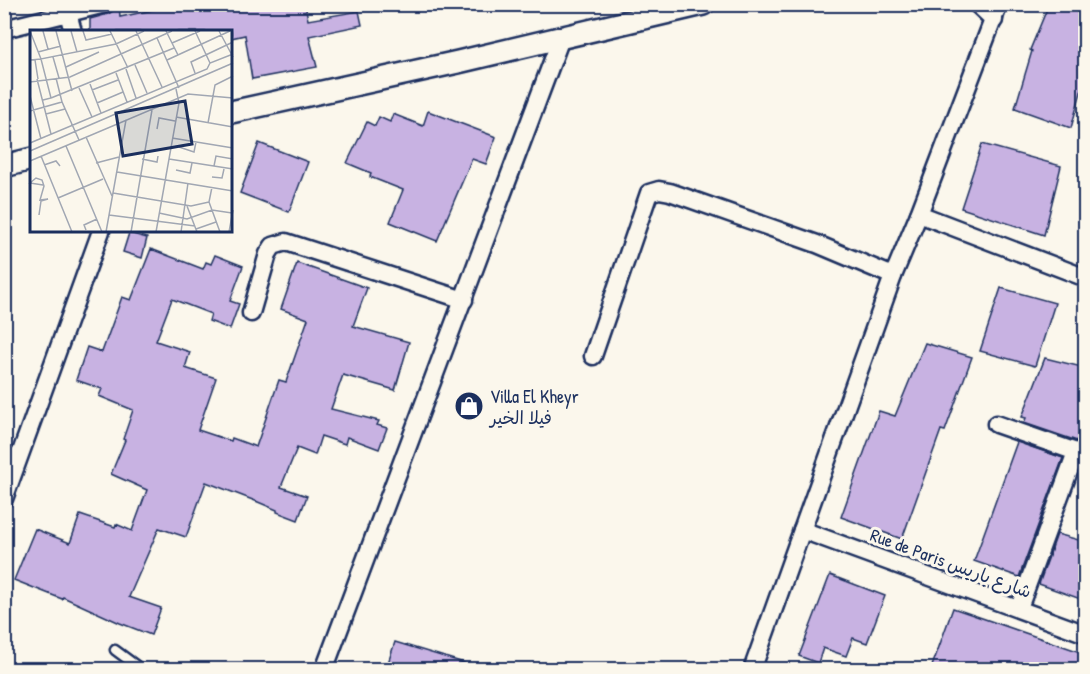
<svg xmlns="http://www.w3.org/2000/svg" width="1090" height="674" viewBox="0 0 1090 674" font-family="'Patrick Hand','Playpen Sans Arabic',sans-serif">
<rect width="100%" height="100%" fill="#fbf7ec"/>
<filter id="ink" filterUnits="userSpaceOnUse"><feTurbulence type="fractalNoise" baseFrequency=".0167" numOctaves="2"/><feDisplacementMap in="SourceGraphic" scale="12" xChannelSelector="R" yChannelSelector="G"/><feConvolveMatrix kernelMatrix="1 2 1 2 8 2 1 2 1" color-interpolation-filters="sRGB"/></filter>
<g filter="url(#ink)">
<g fill="#c8b2e2" stroke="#1b2f5e" stroke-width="1.5">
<path d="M115 4H119L120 17 167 7 166 4H305L308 20 359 11 362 25 309 36 317 67 252 79 245 35 231 38V32H90V19L108 14 113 11Z"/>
<path d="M1049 4H1086V74L1071 128 1015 108 1032 51 1030 50Z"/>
<path d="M428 111 496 137 486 164 472 159 437 241 390 222 403 190 370 177 371 173 347 163 367 122 375 126 379 117 390 122 393 114 423 126Z"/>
<path d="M259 143 308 162 289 212 240 193Z"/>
<path d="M982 144 1061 166 1044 235 961 208Z"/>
<path d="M129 233 147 238 142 258 123 252Z"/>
<path d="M151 249 203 269 206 262 211 264 215 255 243 266 230 301 239 304 230 329 209 321 211 314 172 299 156 341 190 352 185 368 216 378 198 430 231 441 232 438 256 447 279 380 286 382 308 319 281 309 297 263 367 288 353 326 409 342 395 390 343 375 331 409 379 421 377 425 387 428 379 449 347 437 345 444 321 436 315 455 297 448 281 487 307 496 298 520 277 512V510L258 502 206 482 186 537 159 528 129 597 161 608 151 635 120 623 63 597 62 599 14 580 35 529 70 543 80 515 115 527 116 524 132 531 147 490 111 474 125 440 123 439 133 410 99 396 102 389 76 380 87 347 102 352 122 297 131 300Z"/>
<path d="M1001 288 1055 303 1035 366 980 351Z"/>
<path d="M925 343 972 357 945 431 941 430 902 539 841 517 879 411 895 416Z"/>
<path d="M1045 358 1086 368V427L1080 442 1024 423 1026 418 1022 417Z"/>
<path d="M1017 442 1063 458 1019 577 974 561Z"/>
<path d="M1057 534 1086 542V601L1039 584Z"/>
<path d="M830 575 885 596 867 643 853 638 846 656 823 648 818 663 799 656Z"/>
<path d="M953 608 1086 654V669H931Z"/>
<path d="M395 642 471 665 470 669H386Z"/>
</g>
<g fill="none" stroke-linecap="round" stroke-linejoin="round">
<g stroke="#1b2f5e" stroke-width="13">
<g id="service">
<path d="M4 454 21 452"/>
<path d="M115 650 142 670"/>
</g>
</g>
<g stroke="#1b2f5e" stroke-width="21">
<g id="minor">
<path d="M977 4 994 20"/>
<path d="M68 13 73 32"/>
<path d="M4 29 105 4"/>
<path d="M919 214 1086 278"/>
<path d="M251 313 268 254 273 246 286 242 464 300"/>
<path d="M593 356 649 193 659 190 670 192 817 244 893 276"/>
<path d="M996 424 1085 455"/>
<path d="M4 499 101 231"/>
<path d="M802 530 1086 634"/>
<path d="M1019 608 1076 452"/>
<path d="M324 670 561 38"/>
<path d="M752 670 893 276 919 214 999 4"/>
</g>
</g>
<g stroke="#1b2f5e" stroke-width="26">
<g id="tertiary">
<path d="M231 112 458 62 703 4"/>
<path d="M4 166 32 159"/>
</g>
</g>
<use href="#service" stroke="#fbf7ec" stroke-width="8"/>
<use href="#minor" stroke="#fbf7ec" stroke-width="16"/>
<use href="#tertiary" stroke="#fbf7ec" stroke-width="21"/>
</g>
</g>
<defs>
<g id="shop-disc" transform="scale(1.5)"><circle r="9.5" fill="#1b2f5e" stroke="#fbf7ec"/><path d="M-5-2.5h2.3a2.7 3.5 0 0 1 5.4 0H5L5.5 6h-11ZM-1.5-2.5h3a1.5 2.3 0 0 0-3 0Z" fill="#fff"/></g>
</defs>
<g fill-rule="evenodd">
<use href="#shop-disc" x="469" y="406"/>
</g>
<g text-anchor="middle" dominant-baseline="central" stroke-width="6" stroke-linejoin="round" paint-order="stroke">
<g font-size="18" fill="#1b2f5e" stroke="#fbf7ec" text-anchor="start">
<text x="490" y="396">Villa El Kheyr<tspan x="490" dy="21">فيلا الخير</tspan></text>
</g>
<g font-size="18" fill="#1b2f5e" stroke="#fbf7ec">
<text transform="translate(951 563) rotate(20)">Rue de Paris شارع باريس</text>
</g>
</g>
<g transform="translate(30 30)">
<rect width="202" height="202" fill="#fbf7ec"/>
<path fill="none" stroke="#a1a7b3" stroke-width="1.5" d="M0 1 11 29 86 14 114 1M13 1 18 19M26 1 42 61M41 1 47 22M53 1 56 10 82 4M80 1 98 38M106 1 132 57M136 1 148 25M165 1 180 33M189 1 203 27M127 8 149 58M142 13 170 1M8 22 31 16M23 27 29 48M0 30 11 29 21 68 13 70M5 30 8 49M137 30 200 1M105 35 117 63M36 37 69 22M96 39 106 68M86 43 97 72M165 43 161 32 203 12M26 48 32 72M7 49 21 104M0 52 40 47 142 1M60 54 71 83M49 58 62 87M62 60 88 50M0 66 11 109M21 68 144 18M67 73 93 62M0 81 32 72 49 110M16 84 35 79M146 87 203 97M178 93 185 55 203 46M127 99 129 88 145 91M56 107 82 166M142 108 203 118M0 113 177 39 180 33 203 24M36 116 72 202M149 117 164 122 166 112M0 121 203 33M11 126 42 202M112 129 127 132 128 126M139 129 203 139M0 131 158 64 203 68M66 133 89 127M14 135 26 131 30 136M184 136 186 126 203 129M146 140 160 143 162 133M87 142 203 161M182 147 192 148 194 139M182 157 179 172 190 202M83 163 161 176 179 172M28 168 73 149M157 176 167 202M129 183 157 189 182 180 202 183M9 185 11 171 18 169 10 170 14 156 12 150 6 148 0 153 13 155M79 185 165 196M166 199 186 192M56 200 54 195 67 189M76 202 96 90M101 202 122 80M126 202 149 73 146 59M151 202 158 153M199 202 203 180"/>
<path fill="#1b2f5e" fill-opacity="0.15" stroke="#1b2f5e" stroke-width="3" d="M155 71 162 114 93 126 86 83Z"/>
<rect width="202" height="202" fill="none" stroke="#1b2f5e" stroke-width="3"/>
</g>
<rect width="1090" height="674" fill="none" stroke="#fbf7ec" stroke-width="24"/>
<rect x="12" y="12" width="1066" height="650" fill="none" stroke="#1b2f5e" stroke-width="2" filter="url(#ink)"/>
</svg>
